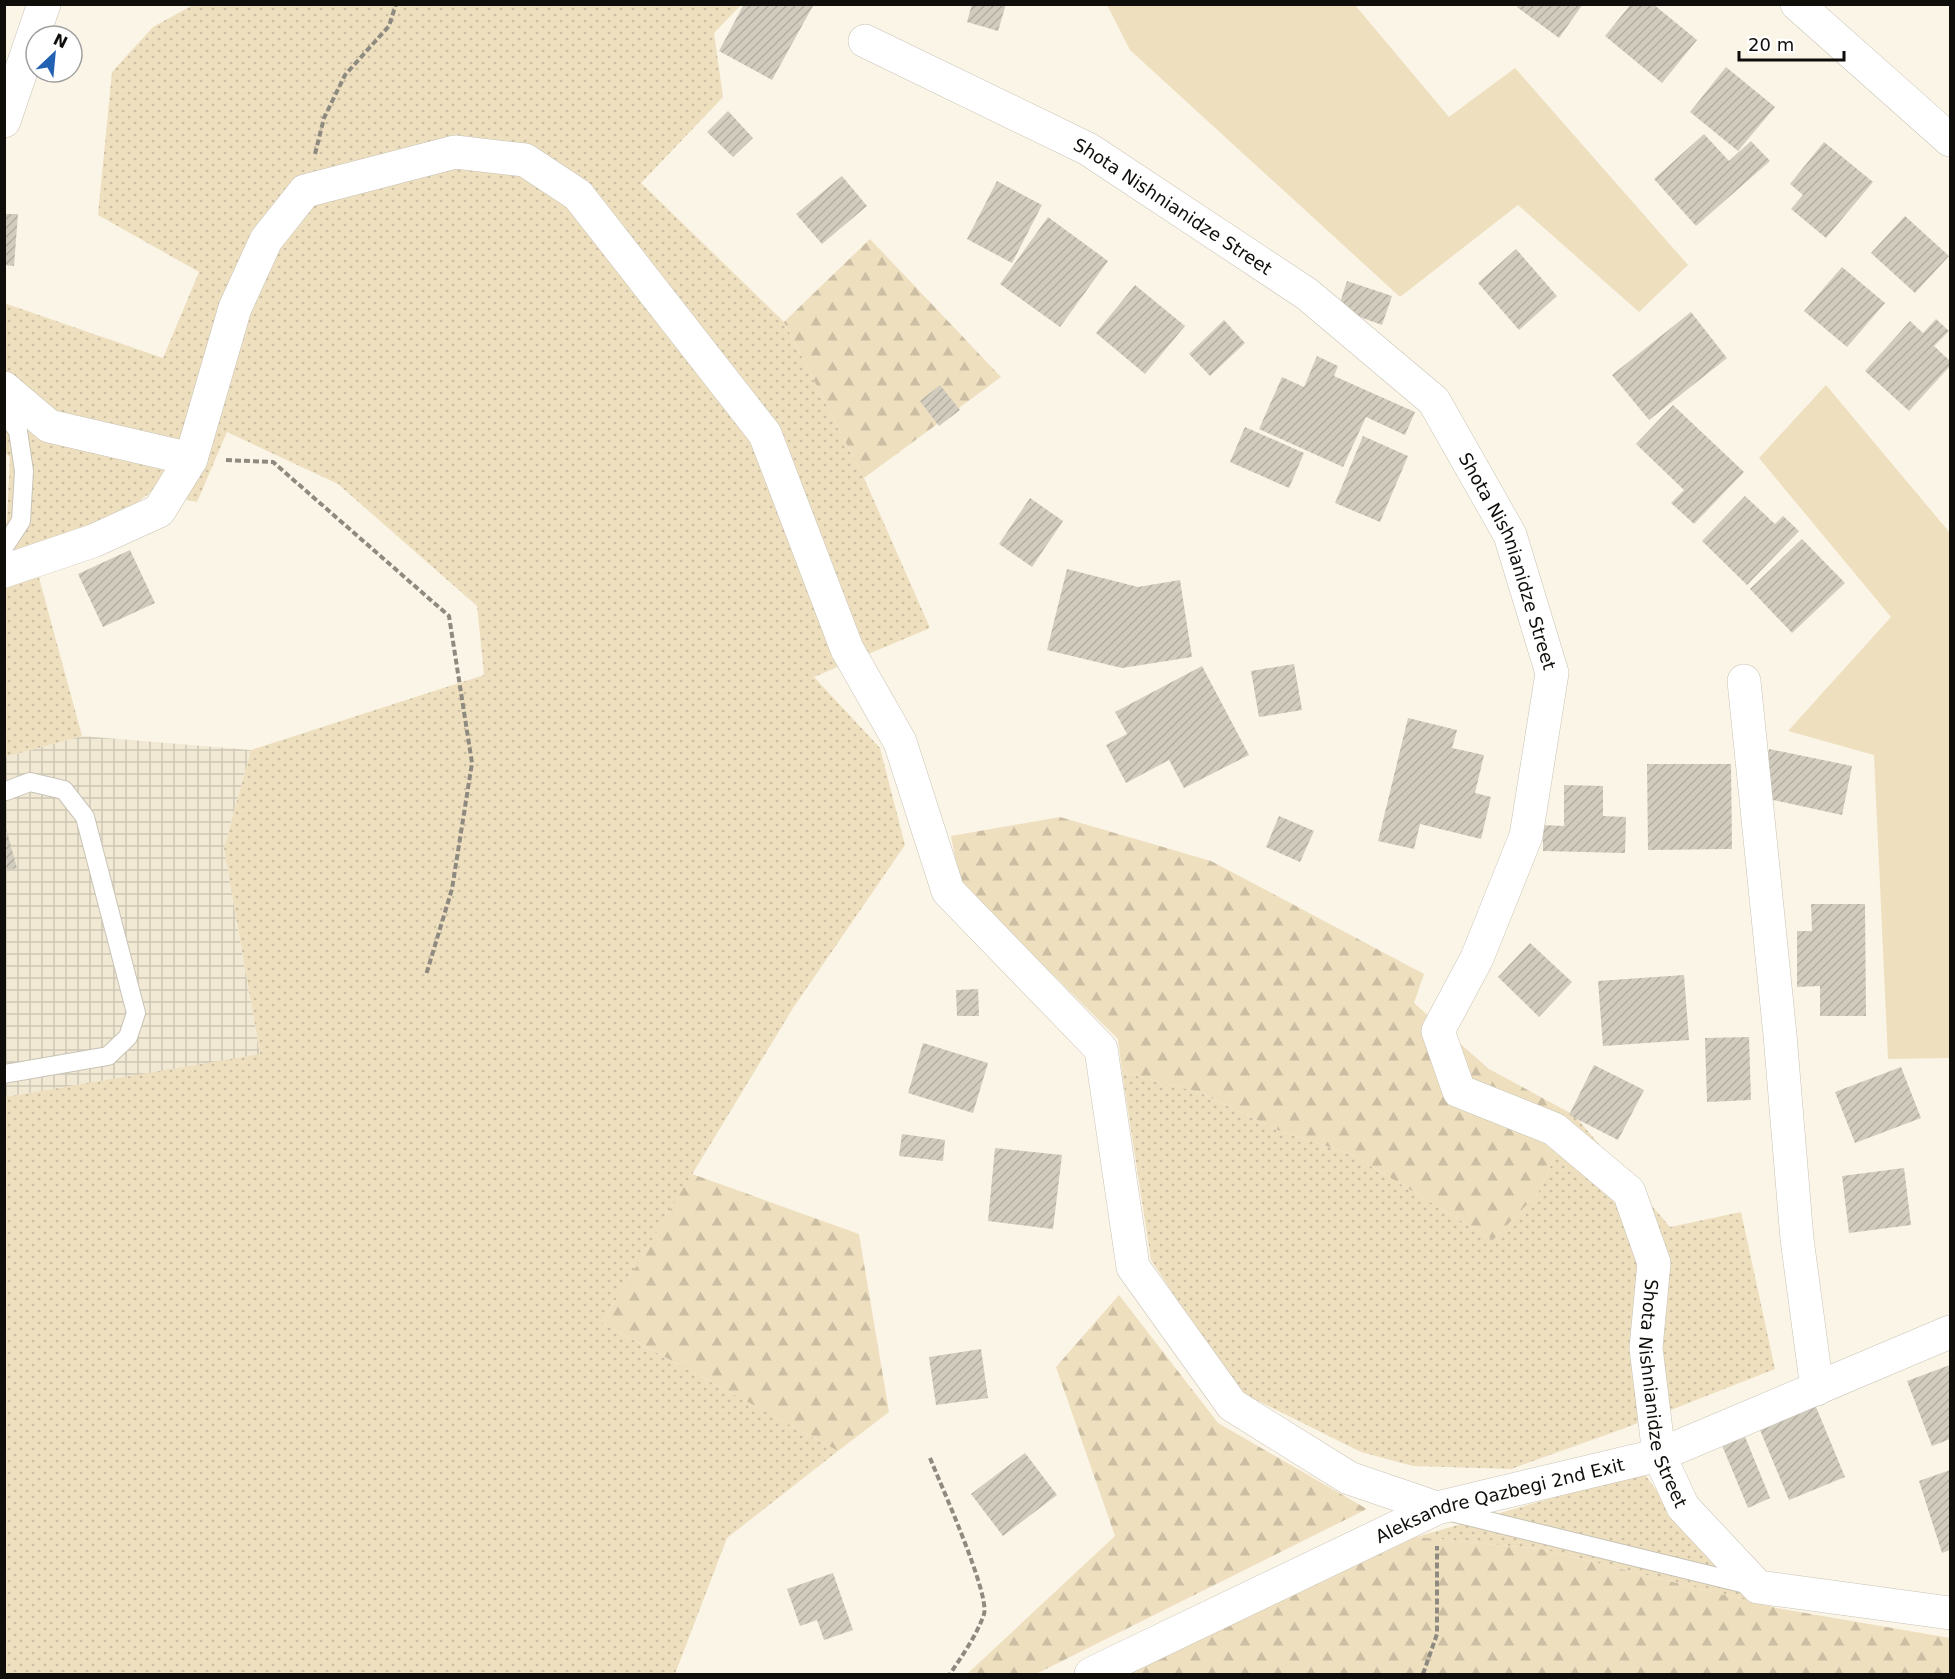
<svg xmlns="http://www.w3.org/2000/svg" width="1955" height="1679" viewBox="0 0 1955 1679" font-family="'DejaVu Sans',sans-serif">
<defs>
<pattern id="industrial-grid" width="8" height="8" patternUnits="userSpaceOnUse" patternTransform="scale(1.5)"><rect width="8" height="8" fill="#f1e9d4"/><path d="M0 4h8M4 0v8" fill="none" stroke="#cec7b5"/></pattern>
<pattern id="grass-dots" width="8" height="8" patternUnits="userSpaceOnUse" patternTransform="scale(1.5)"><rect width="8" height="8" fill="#eedfbf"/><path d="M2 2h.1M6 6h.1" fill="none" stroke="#cbbea3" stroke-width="1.8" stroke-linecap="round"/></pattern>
<pattern id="forest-firs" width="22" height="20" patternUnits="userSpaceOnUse" patternTransform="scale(1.5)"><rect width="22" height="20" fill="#eedfbf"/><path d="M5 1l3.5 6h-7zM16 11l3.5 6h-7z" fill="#cbbea3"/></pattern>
<pattern id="building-hatch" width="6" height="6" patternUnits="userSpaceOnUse" patternTransform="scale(1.5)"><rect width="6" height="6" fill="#d2ccbe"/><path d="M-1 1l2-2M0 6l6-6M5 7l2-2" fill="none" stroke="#b3aea2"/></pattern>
</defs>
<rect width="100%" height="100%" fill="#fbf5e7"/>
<path fill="url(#industrial-grid)" d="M82 736 251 750 224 848 260 1055 5 1097V757Z"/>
<g fill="url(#grass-dots)">
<path d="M193 5H741L714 33 723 97 641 183 784 322 864 478 930 628 814 677 880 748 905 845 793 1008 602 1323 838 1451 727 1538 675 1674H5V1097L260 1054 224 848 251 750 484 675 477 606 338 484 227 432 197 502 151 492 129 509 5 557V527L7 521 10 457 4 452V303L163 358 199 272 98 215 112 72 153 27Z"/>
<path d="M38 574 82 736 5 757 4 586Z"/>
<path d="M1122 1072 1199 1092 1280 1131 1351 1154 1493 1240 1538 1193 1574 1115 1670 1227 1741 1212 1775 1369 1625 1428 1511 1469 1413 1466 1361 1452 1236 1390 1151 1260Z"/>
<path d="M1643 1472 1688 1534 1757 1603 1541 1549 1416 1537Z"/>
</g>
<g fill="url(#forest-firs)">
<path d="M870 239 1001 377 864 478 784 322Z"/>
<path d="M1060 817 1211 861 1424 974 1414 1003 1489 1069 1574 1115 1538 1193 1493 1240 1351 1154 1280 1131 1199 1092 1122 1072 1118 1039 960 883 951 836Z"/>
<path d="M692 1174 859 1234 889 1412 838 1451 602 1323Z"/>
<path d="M1119 1295 1218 1423 1367 1509 1036 1674H967L1115 1536 1056 1367Z"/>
<path d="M1416 1537 1541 1549 1777 1608 1950 1638V1674H1124Z"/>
</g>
<g fill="#eedfbf">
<path d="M1107 5H1355L1449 117 1515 68 1688 265 1639 312 1518 205 1400 297 1130 50Z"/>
<path d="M1826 385 1950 533V1058L1888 1059 1874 755 1788 731 1891 617 1759 458Z"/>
</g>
<g fill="url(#building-hatch)">
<path d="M744 4H814L772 80 719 51Z"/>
<path d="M972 4H1006L998 31 967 22Z"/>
<path d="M1519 4H1583L1559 38 1517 7Z"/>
<path d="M1631 4H1653L1697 40 1662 83 1605 36Z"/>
<path d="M1726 67 1775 107 1738 151 1690 112Z"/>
<path d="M728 111 753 138 733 157 707 132Z"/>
<path d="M1704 134 1729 161 1751 141 1770 161 1696 226 1654 179Z"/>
<path d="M1824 142 1873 182 1826 238 1791 209 1803 195 1790 184Z"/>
<path d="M842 176 867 206 822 244 796 214Z"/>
<path d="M997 181 1042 205 1012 263 967 239Z"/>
<path d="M4 214H18L14 266 4 265Z"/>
<path d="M1905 216 1949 256 1915 293 1871 253Z"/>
<path d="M1048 217 1108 261 1060 327 1000 284Z"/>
<path d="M1516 249 1557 296 1519 330 1478 283Z"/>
<path d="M1842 267 1885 303 1847 347 1804 311Z"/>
<path d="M1347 281 1392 296 1382 325 1338 309Z"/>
<path d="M1135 285 1185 326 1145 374 1096 333Z"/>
<path d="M1691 312 1727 358 1649 420 1612 375Z"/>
<path d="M1936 319 1949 331 1934 346 1950 361V366L1909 411 1865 371 1910 321 1923 333Z"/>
<path d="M1224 320 1245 343 1210 376 1189 354Z"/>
<path d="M1317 356 1338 366 1334 376 1415 412 1405 435 1366 417 1343 467 1259 429 1282 377 1304 387Z"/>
<path d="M940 385 960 410 939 426 920 401Z"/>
<path d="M1673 405 1744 472 1694 524 1671 503 1684 490 1636 444Z"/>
<path d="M1245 427 1304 453 1289 488 1230 462Z"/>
<path d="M1363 436 1408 456 1380 522 1335 503Z"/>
<path d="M1745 496 1775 524 1783 516 1799 531 1747 585 1702 541Z"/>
<path d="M1030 498 1063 521 1032 567 999 544Z"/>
<path d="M1802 539 1845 583 1792 633 1750 589Z"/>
<path d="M130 550 155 603 103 627 78 574Z"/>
<path d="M1067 569 1138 587 1180 580 1192 657 1122 668 1047 650Z"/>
<path d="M1294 664 1302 710 1259 717 1251 671Z"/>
<path d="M1202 666 1249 755 1184 788 1169 760 1126 783 1106 745 1127 734 1115 712Z"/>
<path d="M1408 718 1457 730 1452 748 1484 755 1475 793 1491 797 1481 839 1420 824 1414 849 1378 841Z"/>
<path d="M1769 749 1852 766 1842 815 1759 797Z"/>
<path d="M1647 764H1731L1732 849 1648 850Z"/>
<path d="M1564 785 1603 786V816L1626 817 1625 853 1543 851V825L1564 826Z"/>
<path d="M1279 816 1314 831 1300 862 1266 847Z"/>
<path d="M4 821 17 868 4 871Z"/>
<path d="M1811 904H1865L1866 1016H1820V986L1797 987V931H1812Z"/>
<path d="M1530 943 1572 982 1539 1017 1498 977Z"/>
<path d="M1684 975 1689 1040 1603 1046 1598 981Z"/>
<path d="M978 989 979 1016H957L956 990Z"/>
<path d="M1749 1037 1751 1100 1707 1102 1705 1038Z"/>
<path d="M923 1043 988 1063 973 1113 908 1093Z"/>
<path d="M1594 1065 1644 1090 1618 1140 1569 1115Z"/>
<path d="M1901 1067 1921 1118 1855 1143 1835 1092Z"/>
<path d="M902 1134 945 1140 943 1161 899 1156Z"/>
<path d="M995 1148 1062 1155 1053 1229 988 1221Z"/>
<path d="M1904 1168 1911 1225 1849 1233 1842 1176Z"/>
<path d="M981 1349 988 1398 936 1405 929 1357Z"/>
<path d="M1950 1365V1439L1932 1446 1907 1381Z"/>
<path d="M1816 1407 1845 1477 1789 1500 1760 1430Z"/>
<path d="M1739 1422 1770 1498 1748 1508 1716 1431Z"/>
<path d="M1025 1453 1057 1495 1003 1536 971 1494Z"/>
<path d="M1950 1470V1550L1942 1553 1919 1481Z"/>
<path d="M833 1573 853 1630 824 1640 817 1620 800 1626 787 1589Z"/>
</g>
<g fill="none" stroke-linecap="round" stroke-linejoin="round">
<g stroke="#c8c3b5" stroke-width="20">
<g id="lane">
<path d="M4 412 18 431 24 471 21 521 4 547"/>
<path d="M4 1074 108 1056 128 1037 136 1013 85 817 64 790 30 782 6 791"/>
<path d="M1447 1511 1750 1585"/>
</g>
</g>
<g stroke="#c8c3b5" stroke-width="34">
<g id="street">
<path d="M1797 4 1950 140"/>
<path id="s1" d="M865 41 1088 149 1307 294 1434 401 1510 535 1552 673 1526 836 1477 958 1438 1031 1459 1091 1554 1129 1629 1192 1654 1263 1646 1348 1659 1455 1683 1507 1758 1587 1950 1613"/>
<path d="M4 121 44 4"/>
<path d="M4 388 49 426 191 459"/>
<path d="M4 571 93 541 159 511 191 459 235 308 266 240 305 191 455 152 525 160 578 195 765 434 847 649 900 742 948 891 1101 1049 1133 1267 1232 1405 1349 1478 1437 1508"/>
<path d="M1744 681 1780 1035 1797 1239 1817 1389"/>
<path id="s2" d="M1091 1674 1437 1508 1659 1455 1950 1332"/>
</g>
</g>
<g stroke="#8e8a80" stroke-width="4" stroke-dasharray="6 3" stroke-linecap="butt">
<path d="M315 154 324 118 345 75 389 26 396 4"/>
<path d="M226 460 273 462 449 616 472 763 452 889 426 975"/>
<path d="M930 1458C940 1483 990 1594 984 1614 977 1635 962 1656 950 1674"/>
<path d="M1423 1674 1437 1634V1546"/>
</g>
<use href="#lane" stroke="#fff" stroke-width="18"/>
<use href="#street" stroke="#fff" stroke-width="33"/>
</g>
<g text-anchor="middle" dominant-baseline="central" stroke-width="6" stroke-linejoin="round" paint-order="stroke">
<g font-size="18" fill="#100e0a" stroke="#fff">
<text stroke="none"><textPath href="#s1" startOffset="350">Shota Nishnianidze Street</textPath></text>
<text stroke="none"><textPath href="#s1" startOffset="854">Shota Nishnianidze Street</textPath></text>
<text stroke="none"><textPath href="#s1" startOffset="1826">Shota Nishnianidze Street</textPath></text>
<text stroke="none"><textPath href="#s2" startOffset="446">Aleksandre Qazbegi 2nd Exit</textPath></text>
</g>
</g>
<rect width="1955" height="1679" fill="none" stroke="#100e0a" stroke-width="12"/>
<g transform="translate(54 54) rotate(26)"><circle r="28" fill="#ffffff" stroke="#9f9f9d" stroke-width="1.5"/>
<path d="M0-4.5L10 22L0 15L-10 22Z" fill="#2362b3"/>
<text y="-9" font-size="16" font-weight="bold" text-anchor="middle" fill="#100e0a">N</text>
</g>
<path d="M1739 51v9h105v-9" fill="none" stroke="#100e0a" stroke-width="3"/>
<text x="1748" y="51" font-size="18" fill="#100e0a" stroke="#ffffff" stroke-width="4.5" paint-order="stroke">20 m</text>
</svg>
